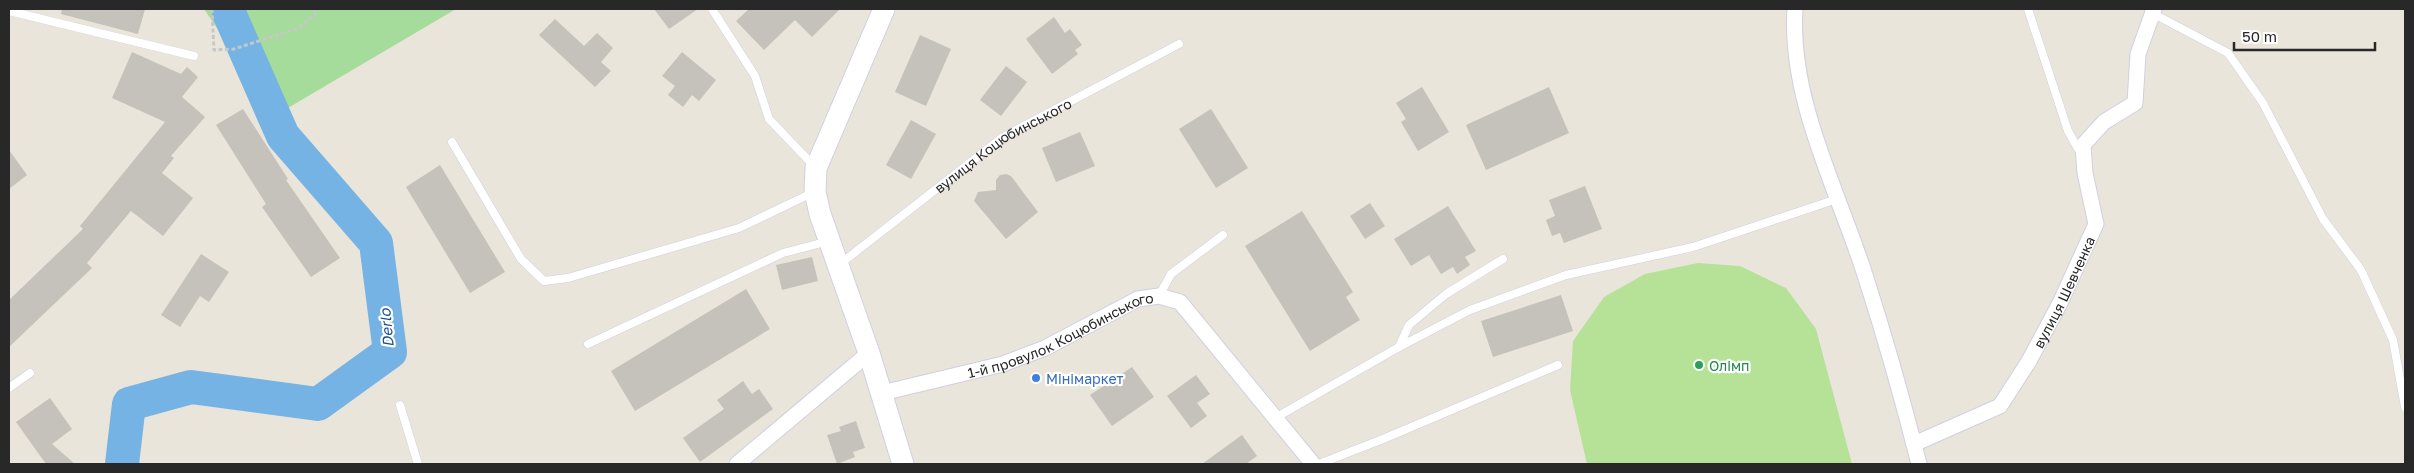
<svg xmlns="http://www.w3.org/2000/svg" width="2414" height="473" viewBox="0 0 2414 473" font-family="'Golos Text',sans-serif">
<rect width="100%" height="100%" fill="#e9e5da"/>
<path fill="#a6dc9b" d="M204 9H456L276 115Z"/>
<path fill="#b5e297" d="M1698 263 1740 266 1786 288 1816 329 1852 464H1587L1570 390 1573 341 1604 297 1645 274Z"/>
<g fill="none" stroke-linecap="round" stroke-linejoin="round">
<path stroke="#75b3e4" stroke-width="34" d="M122 464 129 404 191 387 318 404 390 352 376 243 283 136 229 13 230 9"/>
</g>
<g fill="#c4c2ba">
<path d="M62 9H145L138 34 61 14Z"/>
<path d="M654 9H698L669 29Z"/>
<path d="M749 9H840L812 37 795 20 764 50 736 21Z"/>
<path d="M1054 17 1065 33 1070 29 1082 45 1075 50 1078 54 1052 74 1026 39Z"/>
<path d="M555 19 584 46 597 33 613 48 601 62 611 71 595 87 539 35Z"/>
<path d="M920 35 951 49 926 106 895 92Z"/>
<path d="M132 52 181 74 187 67 198 77 182 97 205 117 171 156 174 158 162 173 193 198 163 236 131 211 87 263 92 268 9 347V300L83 229 80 226 165 122 112 98Z"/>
<path d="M682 52 716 80 699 101 692 95 683 107 668 95 675 86 662 76Z"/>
<path d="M1006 66 1027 82 1001 116 980 100Z"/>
<path d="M1422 87 1449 132 1418 151 1401 122 1406 119 1396 103Z"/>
<path d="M1549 87 1569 133 1486 170 1466 125Z"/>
<path d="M243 109 288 179 286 180 340 258 311 277 262 207 266 204 216 125Z"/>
<path d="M1211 109 1248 168 1216 188 1179 129Z"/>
<path d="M911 120 936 134 911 179 886 165Z"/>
<path d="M1080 132 1095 166 1056 182 1042 148Z"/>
<path d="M9 150 27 175 9 189Z"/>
<path d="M440 165 505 272 470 293 406 187Z"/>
<path d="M1006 174 1011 176 1038 212 1006 239 974 201 978 192 996 190V180L1000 175Z"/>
<path d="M1585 186 1602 229 1564 243 1560 233 1552 236 1546 220 1555 216 1549 200Z"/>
<path d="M1370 203 1385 226 1365 239 1350 216Z"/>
<path d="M1448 206 1476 251 1465 257 1470 265 1457 274 1453 267 1441 274 1429 255 1411 266 1394 239Z"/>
<path d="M1302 211 1353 292 1346 297 1360 320 1310 351 1245 246Z"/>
<path d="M201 254 229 272 209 302 200 296 180 327 161 315Z"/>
<path d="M812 257 818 281 782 290 776 265Z"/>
<path d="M746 289 770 329 635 411 611 371Z"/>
<path d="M1561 295 1573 331 1493 357 1481 321Z"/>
<path d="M1132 367 1154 397 1112 426 1090 395Z"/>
<path d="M1196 375 1210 394 1197 403 1207 416 1191 428 1167 396Z"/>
<path d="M743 381 752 394 759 389 773 409 700 462 683 438 724 409 717 400Z"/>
<path d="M50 398 72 429 52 444 75 464H46L16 422Z"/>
<path d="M856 421 865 448 853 452 855 457 837 464 827 435 841 431 839 427Z"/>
<path d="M1242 435 1257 456 1246 464H1202Z"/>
</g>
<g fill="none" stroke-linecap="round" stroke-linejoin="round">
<g stroke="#d0d0e0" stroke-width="9">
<g id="lane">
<path d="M712 9 755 76 769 119 815 167"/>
<path d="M2028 9 2068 131 2080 152"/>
<path d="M9 11 194 56"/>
<path d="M2152 13 2228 53 2263 103 2323 219 2361 270 2393 340 2405 407"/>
<path d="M452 142 521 259 544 281 568 278 739 228 814 192"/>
<path id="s1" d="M840 264 1003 137 1179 44"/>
<path d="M1159 296 1171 274 1223 235"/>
<path d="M588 344 783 253 829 241"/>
<path d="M1399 347 1409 325 1446 294 1503 259"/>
<path d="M9 388 30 373"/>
<path d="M400 405 418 464"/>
<path d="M1275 418 1399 347 1470 310 1566 275 1693 247 1837 199"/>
<path d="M1319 464 1383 439 1558 365"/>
</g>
</g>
<g stroke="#d0d0e0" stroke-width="17">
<g id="street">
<path d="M1795 9C1789 100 1838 190 1865 275 1885 337 1903 401 1919 464"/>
<path id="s2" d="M882 393 1003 364 1045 348 1138 299 1159 296 1180 302 1313 464"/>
<path id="s3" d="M1914 444 2000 406 2029 361 2060 303 2096 224 2085 173 2083 145 2104 122 2135 103 2138 54 2154 9"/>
<path d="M737 464 869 353"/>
</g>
</g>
<g stroke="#d0d0e0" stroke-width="23">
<path id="secondary" d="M884 9 816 168 815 192 820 214 869 353 903 464"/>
</g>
<path stroke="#c7c7c7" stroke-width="3" stroke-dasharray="4 2.5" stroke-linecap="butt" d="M212 9 214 50 234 49 299 28 315 14 316 9"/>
<use href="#lane" stroke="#fff" stroke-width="8"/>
<use href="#street" stroke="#fff" stroke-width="15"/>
<use href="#secondary" stroke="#fff" stroke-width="21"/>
</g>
<circle fill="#2e9e5b" stroke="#fff" stroke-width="2" cx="1699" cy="365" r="5"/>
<circle fill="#3f7fe0" stroke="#fff" stroke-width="2" cx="1036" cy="378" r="5"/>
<g text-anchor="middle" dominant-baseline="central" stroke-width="4.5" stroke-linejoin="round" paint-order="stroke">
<g font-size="14" fill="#282828" stroke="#fff">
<text stroke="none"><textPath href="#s1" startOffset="202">вулиця Коцюбинського</textPath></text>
<text stroke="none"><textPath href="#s3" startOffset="225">вулиця Шевченка</textPath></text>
<text stroke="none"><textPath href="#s2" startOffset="189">1-й провулок Коцюбинського</textPath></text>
</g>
<g font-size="14" fill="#27864d" stroke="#fff" text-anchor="start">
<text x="1709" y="365">Олімп</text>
</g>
<g font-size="14" fill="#366cbe" stroke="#fff" text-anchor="start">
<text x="1046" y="378">Мінімаркет</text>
</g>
<g font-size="15" font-style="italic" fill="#18508c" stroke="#fff">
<text transform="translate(386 328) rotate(-95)">Derlo</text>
</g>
</g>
<rect width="2414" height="473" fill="none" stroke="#282828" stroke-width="20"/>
<path d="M2234 42v8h141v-8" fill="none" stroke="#282828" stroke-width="2.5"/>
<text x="2242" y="42" font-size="15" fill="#282828" stroke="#ffffff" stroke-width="4" paint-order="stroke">50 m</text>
</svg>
